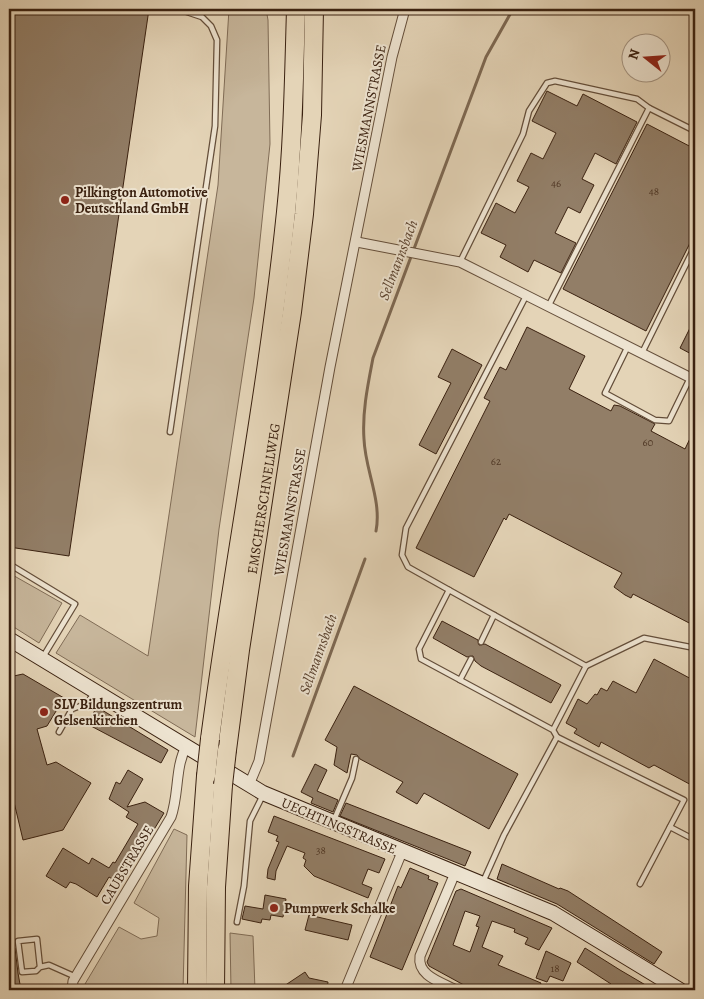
<svg xmlns="http://www.w3.org/2000/svg" width="704" height="999" viewBox="0 0 704 999" font-family="Alegreya,serif">
<rect width="100%" height="100%" fill="#e4d4b7"/>
<filter id="stains"><feTurbulence type="fractalNoise" baseFrequency=".004" numOctaves="4"/><feColorMatrix values="0 0 0 0 .2 0 0 0 0 .09 0 0 0 0 .02 0 0 0 .5 -.17"/></filter>
<radialGradient id="worn" r=".72"><stop offset=".6" stop-color="#630" stop-opacity="0"/><stop offset="1" stop-color="#630" stop-opacity=".3"/></radialGradient>
<g fill="#c7b69b" stroke="#806c56">
<path d="M229 9H266L268 20 270 144 254 298 219 529 195 737 56 653 80 615 148 656 218 185Z"/>
<path d="M9 573 62 603 39 643 9 624Z"/>
<path d="M174 829 187 835 183 990H95L85 984 119 927 141 939 157 936 159 918 134 903Z"/>
<path d="M230 933 253 936 255 990H231Z"/>
</g>
<g fill="none" stroke-linecap="round" stroke-linejoin="round">
<g stroke="#7d6852" stroke-width="3">
<path d="M376 531C382 500 365 470 364 439 362 412 368 384 373 358L486 57 513 9"/>
<path d="M293 756 365 559"/>
</g>
</g>
<g fill="#927e67" stroke="#3a2110" fill-rule="evenodd">
<path d="M9 9H149L69 556 9 547Z"/>
<path d="M547 91 577 106 583 94 637 122 616 164 595 153 582 179 594 185 580 213 568 207 555 233 576 243 561 273 534 260 528 272 500 257 506 245 481 233 496 203 515 213 529 187 517 181 531 153 543 159 556 133 532 121Z"/>
<path d="M647 124 695 149V233L646 331 563 289Z"/>
<path d="M695 318V356L680 348Z"/>
<path d="M527 327 585 356 569 389 611 411 614 405 620 406 655 424 651 431 685 449 695 428V626L633 594 631 598 625 595 614 587 622 573 509 514 506 520 504 518 474 577 416 548 490 401 484 398 500 367 506 370Z"/>
<path d="M452 349 482 365 436 454 419 445 451 383 438 377Z"/>
<path d="M442 621 478 640 479 645 485 644 561 685 551 703 481 666 475 661 473 656 467 657 433 638Z"/>
<path d="M654 659 695 681V787L654 765 649 768 601 742 599 747 574 733 577 729 566 723 578 699 587 704 595 694 597 695 601 688 607 691 613 681 636 693Z"/>
<path d="M23 674 64 698 47 726 37 729 47 765 56 762 91 783 63 830 23 840 9 781V677Z"/>
<path d="M354 686 518 774 489 829 424 793 417 804 396 792 403 782 360 759 357 755 351 754 347 773 334 765 337 747 325 740Z"/>
<path d="M97 707 168 750 161 763 91 726 93 722 89 720Z"/>
<path d="M315 764 327 770 317 791 338 800 333 812 311 803 313 798 301 792Z"/>
<path d="M128 770 143 779 127 807 145 802 164 813 121 884 109 877 97 897 76 884 70 882 66 888 46 876 63 848 89 864 92 858 109 868 113 862 115 863 138 824 126 817 129 812 109 799 116 782 120 784Z"/>
<path d="M346 803 471 852 465 866 340 816Z"/>
<path d="M274 816 385 859 379 873 368 869 362 884 372 888 368 898 314 876 304 866 306 860 303 858 305 853 287 846 276 871 275 880 267 878 268 869 279 842 276 841 278 836 268 832Z"/>
<path d="M502 864 559 889 560 888 568 891 662 952 654 964 557 904 497 879Z"/>
<path d="M410 868 429 876 428 879 438 883 402 970 370 957 398 886 401 888Z"/>
<path d="M461 889 552 928 539 950 525 944 528 938 514 932 515 929 492 921 482 947 503 956 498 965 541 983 538 990 523 985 521 990 512 986 510 990H473L429 966 427 962 456 891ZM465 911 480 916 476 926 479 927 470 952 453 945Z"/>
<path d="M265 895 286 899 283 917 271 915 270 920 262 919 261 923 242 919 245 906 263 909Z"/>
<path d="M309 915 352 925 348 940 305 930Z"/>
<path d="M15 948 18 973 21 990H9V949Z"/>
<path d="M585 948 620 970 654 990H607L611 984 577 962Z"/>
<path d="M546 951 571 963 563 981 550 976 547 982 536 978Z"/>
<path d="M305 972 309 978 328 982 327 990H278Z"/>
</g>
<g fill="none" stroke-linecap="round" stroke-linejoin="round">
<g stroke="#644e3a" stroke-width="7">
<g id="lane">
<path d="M649 108 695 131"/>
<path d="M460 262 523 134 529 111 547 83 555 81 637 99 649 108 549 305"/>
<path d="M628 346 605 393 655 420 669 421 690 378"/>
<path d="M642 353 695 246"/>
<path d="M170 432 215 126 217 40 211 26 202 17 178 9"/>
<path d="M9 564 75 604 43 657"/>
<path d="M449 590 408 567 402 555 406 528 526 296"/>
<path d="M481 642 494 615"/>
<path d="M586 666 644 638 695 648"/>
<path d="M460 680 471 659"/>
<path d="M59 732 72 709 86 704 94 694"/>
<path d="M557 737 684 800 640 884"/>
<path d="M334 820 352 778 356 759"/>
<path d="M670 827 695 840"/>
<path d="M483 882 504 835 557 737 553 730 421 659 419 649 449 590 586 666 553 730"/>
<path d="M237 922 244 886 250 821 263 795"/>
<path d="M40 967 36 971 22 972 18 941 37 939 40 967 49 965 76 977"/>
</g>
</g>
<g stroke="#644e3a" stroke-width="11">
<g id="street">
<path d="M357 242 460 262 695 380"/>
<path d="M249 785 259 761 330 367 392 57 405 9"/>
<path d="M455 873 420 956C417 976 441 982 456 990"/>
<path d="M72 990 73 981 171 817C179 795 175 767 186 747"/>
<path d="M345 990 402 852"/>
</g>
</g>
<g stroke="#3a2110" stroke-width="16">
<path id="secondary" d="M9 639 263 793 553 913 680 990"/>
</g>
<g stroke="#3a2110" stroke-width="20">
<g id="highway">
<path d="M210 739C233 564 268 389 286 212 293 145 294 77 296 9"/>
<path id="s1" d="M227 750 240 650 292 312 304 214 312 115 314 9"/>
<path d="M197 990 198 886 206 776"/>
<path d="M215 990 216 887 223 785"/>
</g>
</g>
<use href="#lane" stroke="#ede3d0" stroke-width="4.5"/>
<use href="#street" stroke="#ede3d0" stroke-width="9"/>
<use href="#secondary" stroke="#ede3d0" stroke-width="14"/>
<use href="#highway" stroke="#e4d4b7" stroke-width="18"/>
<g stroke="#3a2110" stroke-width="20" stroke-linecap="butt">
<g id="highway-bridge">
<path d="M206 776 210 739"/>
<path d="M223 785 227 750"/>
</g>
</g>
<use href="#highway-bridge" stroke="#e4d4b7" stroke-width="18"/>
</g>
<g fill="#8f2418" stroke="#ede3d0" stroke-width="2">
<circle cx="65" cy="200" r="5"/>
<circle cx="44" cy="712" r="5"/>
<circle cx="274" cy="908" r="5"/>
</g>
<g text-anchor="middle" dominant-baseline="central" stroke-width="4" stroke-linejoin="round" paint-order="stroke">
<g font-size="11" fill="#503826">
<text x="556" y="183">46</text>
<text x="654" y="191">48</text>
<text x="648" y="442">60</text>
<text x="496" y="461">62</text>
<text x="321" y="850">38</text>
<text x="555" y="968">18</text>
</g>
<g font-size="14" fill="#3a2110" stroke="#ede3d0">
<text transform="translate(369 108) rotate(-79)">WIESMANNSTRASSE</text>
<text stroke="none"><textPath href="#s1" startOffset="254">EMSCHERSCHNELLWEG</textPath></text>
<text transform="translate(290 512) rotate(-80)">WIESMANNSTRASSE</text>
<text transform="translate(339 826) rotate(23)">UECHTINGSTRASSE</text>
<text transform="translate(127 865) rotate(-59)">CAUBSTRASSE</text>
</g>
<g font-size="14" font-weight="bold" fill="#3a2110" stroke="#ede3d0" text-anchor="start">
<text x="75" y="192">Pilkington Automotive<tspan x="75" dy="16">Deutschland GmbH</tspan></text>
<text x="54" y="704">SLV Bildungszentrum<tspan x="54" dy="16">Gelsenkirchen</tspan></text>
<text x="284" y="908">Pumpwerk Schalke</text>
</g>
<g font-size="15" font-style="italic" fill="#5c4431" stroke="#ede3d0">
<text transform="translate(398 260) rotate(-69)">Sellmannsbach</text>
<text transform="translate(318 654) rotate(-70)">Sellmannsbach</text>
</g>
</g>
<rect width="704" height="999" fill="none" stroke="#e4d4b7" stroke-width="30"/>
<rect x="10" y="10" width="684" height="979" fill="none" stroke="#3a2110" stroke-width="2.5"/>
<rect x="15" y="15" width="674" height="969" fill="none" stroke="#3a2110"/>
<g transform="translate(646 58) rotate(287)"><circle r="24" fill="#ede3d0" stroke="#a59583"/>
<path d="M0-4L9 19L0 12L-9 19Z" fill="#8f2418"/>
<text y="-8" font-size="14" font-weight="bold" text-anchor="middle" fill="#3a2110">N</text>
</g>
<rect width="100%" height="100%" filter="url(#stains)"/>
<rect width="100%" height="100%" fill="url(#worn)"/>
</svg>
